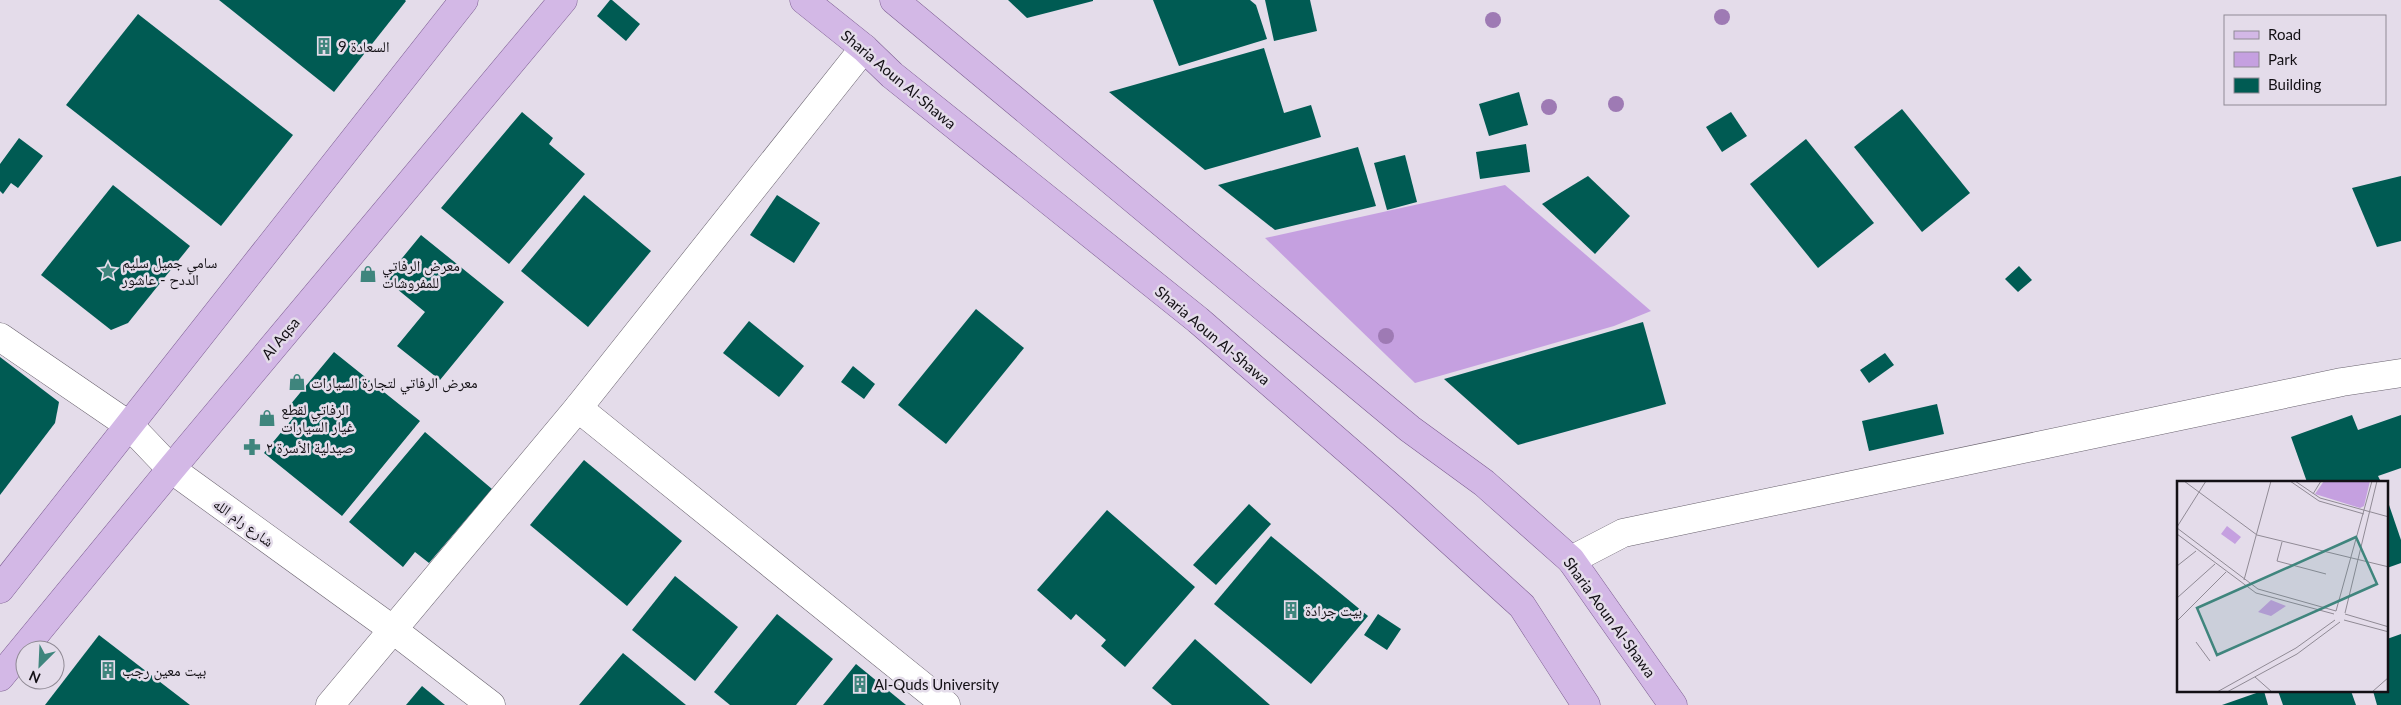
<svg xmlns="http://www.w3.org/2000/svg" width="2401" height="705" viewBox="0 0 2401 705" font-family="Lato,'Noto Naskh Arabic',sans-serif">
<rect width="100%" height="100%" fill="#e4dcea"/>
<path fill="#c5a0e0" d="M1505 185 1651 311 1614 326 1415 383 1265 238Z"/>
<g fill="#005b53">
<path d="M219 0H405L406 1 334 92Z"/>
<path d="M610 0H612L640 24 626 41 597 16Z"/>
<path d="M1008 0H1093V1L1027 18Z"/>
<path d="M1153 0H1250L1256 5 1267 39 1179 66Z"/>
<path d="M1265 0H1310L1317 31 1274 41Z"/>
<path d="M138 14 293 135 221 226 66 105Z"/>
<path d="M1264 48 1284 113 1311 105 1321 137 1205 170 1109 92Z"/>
<path d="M1519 92 1528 125 1489 136 1479 104Z"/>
<path d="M1902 109 1970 193 1922 232 1854 147Z"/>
<path d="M522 112 553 138 549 144 585 174 509 264 441 208Z"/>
<path d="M1731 112 1747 136 1722 152 1706 127Z"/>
<path d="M19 138 43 156 18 188 11 183 3 194 0 191V164Z"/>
<path d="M1806 139 1874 223 1818 268 1750 184Z"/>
<path d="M1526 144 1530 172 1480 179 1476 152Z"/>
<path d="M1358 147 1376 206 1275 230 1218 185Z"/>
<path d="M1405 155 1417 202 1387 210 1374 163Z"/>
<path d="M1588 176 1630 216 1595 254 1542 204Z"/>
<path d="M2401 176V241L2377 247 2352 188Z"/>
<path d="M113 185 190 246 128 323 111 330 41 275Z"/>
<path d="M584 195 651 251 588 327 521 271Z"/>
<path d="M777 195 820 223 794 263 750 235Z"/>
<path d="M421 235 504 302 440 380 397 346 425 312 385 279Z"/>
<path d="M2019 266 2032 280 2018 292 2005 279Z"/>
<path d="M976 309 1024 348 946 444 898 405Z"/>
<path d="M749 321 804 366 779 397 723 353Z"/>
<path d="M1643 322 1666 404 1518 445 1444 379Z"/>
<path d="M334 352 420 421 342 516 264 453 293 418 285 411Z"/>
<path d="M1885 353 1894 365 1869 383 1860 370Z"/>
<path d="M0 357 59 402 55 423 0 495Z"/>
<path d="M853 366 875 384 864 399 841 382Z"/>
<path d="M1937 404 1944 434 1869 451 1862 421Z"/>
<path d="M2352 415 2358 430 2401 415V468L2378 476 2381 482H2307L2291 437Z"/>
<path d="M425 432 492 489 429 563 415 552 403 567 349 522Z"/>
<path d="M584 460 682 541 627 606 530 525Z"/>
<path d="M2388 502 2401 540V563L2387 568Z"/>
<path d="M1249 504 1271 524 1216 585 1193 565Z"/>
<path d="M1107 510 1195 587 1125 667 1101 646 1106 640 1076 614 1071 620 1037 590Z"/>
<path d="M1271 536 1368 616 1311 684 1214 604Z"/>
<path d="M675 576 738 627 695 681 632 630Z"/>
<path d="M777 614 833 659 796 705H730L714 692Z"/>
<path d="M1378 614 1401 629 1387 650 1364 635Z"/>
<path d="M2401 634V705H2377L2373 691H2387V639Z"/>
<path d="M99 635 190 705H45Z"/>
<path d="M1195 639 1270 705H1172L1152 688Z"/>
<path d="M623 653 686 705H579Z"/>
<path d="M856 664 906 705H823Z"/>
<path d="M422 686 445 705H406Z"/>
<path d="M2264 691 2268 705H2222L2262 691Z"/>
<path d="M2278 691H2351L2356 705H2283Z"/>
</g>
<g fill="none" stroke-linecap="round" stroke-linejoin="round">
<g stroke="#69626e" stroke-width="29">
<g id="minor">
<path d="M0 337 130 426 171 469 392 629 491 705"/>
<path d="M578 408 946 705"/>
<path d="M1571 560 1623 533 2342 382 2401 373"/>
<path d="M330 705 578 408 864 48"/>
</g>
</g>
<g stroke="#7d5e92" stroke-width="29">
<g id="major">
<path d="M804 0 864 48 892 75 1198 320 1403 498 1522 606 1586 705"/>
<path d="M894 0 1410 429 1484 483 1571 560 1673 705"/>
<path d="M0 589 464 0"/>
<path d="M0 677 171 469 563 0"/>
</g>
</g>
<use href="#minor" stroke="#fff" stroke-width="28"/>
<use href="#major" stroke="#d3b8e6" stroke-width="28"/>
</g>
<g fill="#9e7ab4">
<circle cx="1722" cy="17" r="8"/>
<circle cx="1493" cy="20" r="8"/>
<circle cx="1616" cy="104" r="8"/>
<circle cx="1549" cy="107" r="8"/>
<circle cx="1386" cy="336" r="8"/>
</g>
<defs>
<g id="building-bare" transform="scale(1.35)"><path d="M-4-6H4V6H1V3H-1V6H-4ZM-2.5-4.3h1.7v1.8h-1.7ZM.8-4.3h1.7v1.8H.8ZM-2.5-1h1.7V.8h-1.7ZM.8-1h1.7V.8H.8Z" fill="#3f857d" stroke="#e4dcea" stroke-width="2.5" paint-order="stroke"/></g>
<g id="sight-bare" transform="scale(1.35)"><path d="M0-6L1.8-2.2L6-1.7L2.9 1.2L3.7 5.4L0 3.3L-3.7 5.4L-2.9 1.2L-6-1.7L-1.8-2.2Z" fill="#3f857d" stroke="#e4dcea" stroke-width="2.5" paint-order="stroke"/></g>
<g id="shop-bare" transform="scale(1.35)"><path d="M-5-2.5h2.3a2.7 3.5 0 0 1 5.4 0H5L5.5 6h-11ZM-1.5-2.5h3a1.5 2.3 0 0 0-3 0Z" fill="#3f857d" stroke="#e4dcea" stroke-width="2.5" paint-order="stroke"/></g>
<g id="pharmacy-bare" transform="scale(1.35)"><path d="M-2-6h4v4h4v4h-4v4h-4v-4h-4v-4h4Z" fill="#3f857d" stroke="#e4dcea" stroke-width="2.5" paint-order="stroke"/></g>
</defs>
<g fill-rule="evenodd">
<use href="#building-bare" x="324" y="46"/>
<use href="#sight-bare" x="108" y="271"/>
<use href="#shop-bare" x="368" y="274"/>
<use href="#shop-bare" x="297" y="382"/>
<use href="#shop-bare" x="267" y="418"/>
<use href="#pharmacy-bare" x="252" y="447"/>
<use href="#building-bare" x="1291" y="610"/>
<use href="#building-bare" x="108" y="670"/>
<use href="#building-bare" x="860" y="684"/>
</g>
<g text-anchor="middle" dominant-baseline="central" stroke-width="5" stroke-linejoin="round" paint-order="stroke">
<g font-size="15" fill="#131015" stroke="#e4dcea" text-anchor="start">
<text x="338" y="46">السعادة 9</text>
<text x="122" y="262">سامي جميل سليم<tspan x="122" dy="17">الددح - عاشور</tspan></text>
<text x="382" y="265">معرض الرفاتي<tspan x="382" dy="17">للمفروشات</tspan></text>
<text x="311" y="382">معرض الرفاتي لتجارة السيارات</text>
<text x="281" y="409">الرفاتي لقطع<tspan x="281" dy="17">غيار السيارات</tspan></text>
<text x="266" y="447">صيدلية الأسرة ٢</text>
<text x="1305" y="610">بيت جرادة</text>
<text x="122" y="670">بيت معين رجب</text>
<text x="874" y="684">Al-Quds University</text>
</g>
<g font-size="15" fill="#131015" stroke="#e4dcea">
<text transform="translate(899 79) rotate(40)">Sharia Aoun Al-Shawa</text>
<text transform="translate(1213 335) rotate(40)">Sharia Aoun Al-Shawa</text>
<text transform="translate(280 338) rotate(-50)">Al Aqsa</text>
<text transform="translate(244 522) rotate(36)">شارع رام الله</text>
<text transform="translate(1610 617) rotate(54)">Sharia Aoun Al-Shawa</text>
</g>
</g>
<g transform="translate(2177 481)">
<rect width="211" height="211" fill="#e4dcea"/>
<path d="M147 0H193L187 25 183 27 138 13ZM50 45 64 56 58 63 44 53ZM94 119 109 125 94 135 81 131Z" fill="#c5a0e0"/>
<path fill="none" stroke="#908a95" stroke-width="1" d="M7 0 80 54 212 86M113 0 142 20 187 33M118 0 143 17 212 36M136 13 144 0M0 46 29 0M0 47 81 108 159 130 195 0M0 53 79 112 157 133M105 61 100 80 149 93M0 85 19 70M67 99 94 0M0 117 38 83M168 132 200 0M168 133 212 146M167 139 212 151M0 140 49 91M19 161 33 180M78 196 95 211M40 211 119 167 158 139M50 211 120 173 163 141M195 211 212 196"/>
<path fill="#3f857d" fill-opacity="0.15" stroke="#3f857d" stroke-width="2.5" d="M179 56 200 103 40 174 20 127Z"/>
<rect width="211" height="211" fill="none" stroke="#131015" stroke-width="2.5"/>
</g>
<rect x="2224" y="15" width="162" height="90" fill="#e4dcea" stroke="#908a95"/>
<rect x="2234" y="31" width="25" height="8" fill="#d3b8e6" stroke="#908a95"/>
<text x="2268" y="40" font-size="15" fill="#131015">Road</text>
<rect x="2234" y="52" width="25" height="15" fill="#c5a0e0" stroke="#908a95"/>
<text x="2268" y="65" font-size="15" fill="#131015">Park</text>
<rect x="2234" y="78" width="25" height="15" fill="#005b53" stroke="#908a95"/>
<text x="2268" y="90" font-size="15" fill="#131015">Building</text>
<g transform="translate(40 665) rotate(204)"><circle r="24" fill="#e4dcea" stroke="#908a95"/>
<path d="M0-4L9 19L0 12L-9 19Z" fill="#3f857d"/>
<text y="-8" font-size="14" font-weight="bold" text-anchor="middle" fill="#131015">N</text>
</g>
</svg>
